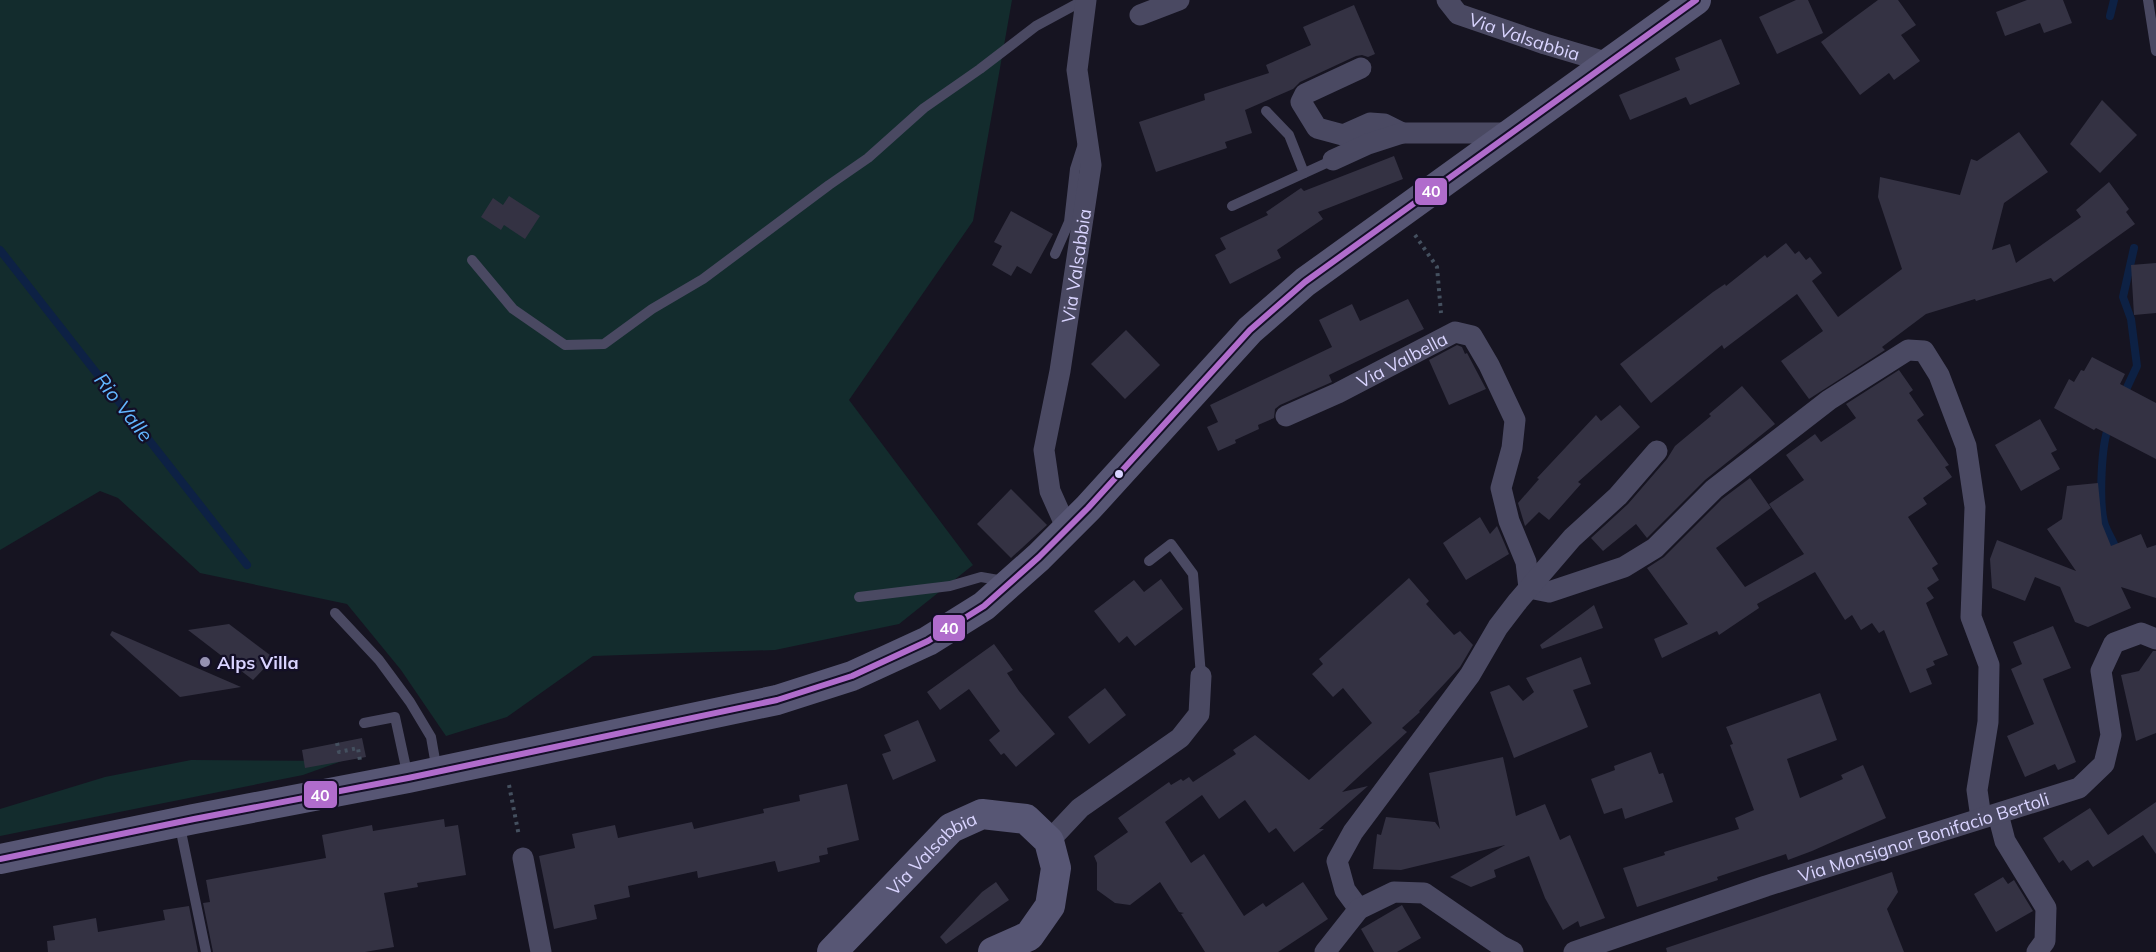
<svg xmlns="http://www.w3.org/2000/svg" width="2156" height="952" viewBox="0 0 2156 952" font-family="Mulish,sans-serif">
<rect width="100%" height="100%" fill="#161421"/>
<g fill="#132c2d">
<path d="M0 0H1012L973 221 849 400 973 565 899 624 775 650 593 656 507 717 446 736 401 670 347 604 200 573 118 498 100 491 0 550Z"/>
<path d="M191 760 342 761 303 775 0 836V809L105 777Z"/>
</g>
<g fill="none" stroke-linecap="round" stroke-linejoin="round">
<g stroke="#0d2144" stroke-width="8">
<path d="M2110 16 2114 0"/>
<path d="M0 250 247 565"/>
<path d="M2123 396 2137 366 2131 319 2123 297 2134 248"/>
<path d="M2109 426C2101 444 2099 502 2104 522 2106 530 2111 537 2114 544"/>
</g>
</g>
<g fill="#343243">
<path d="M1796 0H1808L1823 33 1777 54 1759 17Z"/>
<path d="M1878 0H1898L1916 25 1901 35 1920 61 1894 80 1889 73 1860 95 1821 42Z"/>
<path d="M2027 0H2063L2072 23 2044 33 2040 23 2005 36 1996 12Z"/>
<path d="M1354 5 1375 54 1368 57 1362 55 1356 56 1300 82 1293 89 1245 110 1252 133 1225 142 1227 148 1156 172 1139 122 1205 100 1204 94 1269 73 1266 65 1311 45 1303 27Z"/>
<path d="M1721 39 1740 84 1690 105 1686 97 1630 120 1619 95 1680 70 1675 58Z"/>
<path d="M2102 100 2137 135 2100 173 2070 144Z"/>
<path d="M2019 132 2048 172 2004 203 1992 250 2010 244 2016 263 2081 217 2076 210 2109 182 2129 209 2126 212 2135 224 2054 282 2051 278 1976 301 1975 299 1926 314 1882 347 1885 350 1809 399 1781 361 1823 331 1797 294 1724 349 1722 345 1651 403 1620 364 1713 292 1725 284 1726 286 1765 255 1767 258 1786 243 1795 254 1799 251 1806 260 1810 257 1822 273 1812 281 1838 317 1902 269 1878 197 1880 177 1960 195 1971 159 1977 161Z"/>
<path d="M1394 156 1403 179 1318 212 1323 219 1277 250 1281 258 1230 284 1215 255 1226 249 1220 238 1268 215 1266 212 1301 188 1304 191Z"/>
<path d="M509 196 540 216 525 239 504 225 501 230 481 217 493 198 503 205Z"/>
<path d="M1011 211 1053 234 1031 274 1017 266 1011 276 992 265 1002 246 994 242Z"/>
<path d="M2156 263V313L2134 315 2131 265Z"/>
<path d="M1408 299 1424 329 1329 375 1332 382 1280 405 1275 409 1274 418 1258 425 1259 429 1235 440 1236 443 1218 451 1207 427 1218 422 1210 405 1332 347 1319 320 1352 304 1360 321Z"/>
<path d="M1126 330 1160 365 1125 399 1091 364Z"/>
<path d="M1457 345 1462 347 1465 354 1467 353 1486 389 1449 405 1429 360Z"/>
<path d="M2092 357 2125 374 2120 384 2156 403V459L2096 428 2094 430 2054 408 2069 379 2074 382 2081 370 2084 371Z"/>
<path d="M1899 370 1913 390 1909 393 1924 415 1917 420 1949 465 1945 467 1952 477 1923 498 1927 504 1908 517 1938 564 1932 568 1939 580 1927 588 1934 598 1926 603 1948 655 1933 661 1935 665 1926 669 1932 684 1910 693 1884 630 1879 633 1872 623 1861 630 1852 615 1845 620 1815 572 1757 604 1759 608 1719 635 1717 631 1662 658 1654 639 1688 624 1647 568 1664 557 1722 499 1750 478 1771 508 1716 548 1745 587 1804 554 1769 504 1804 480 1786 455 1815 434 1821 442 1856 418 1846 404Z"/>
<path d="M1742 386 1775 424 1705 480 1647 538 1636 524 1603 551 1591 538 1628 504 1667 459 1675 446 1711 416 1709 414Z"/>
<path d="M1620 405 1640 427 1578 482 1581 484 1549 520 1539 512 1525 526 1518 503 1539 479 1537 478 1596 415 1601 421Z"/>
<path d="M2040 419 2057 450 2051 453 2060 469 2021 491 1995 445Z"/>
<path d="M2098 483 2102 524 2111 546 2141 534 2147 548 2156 545V598L2121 587 2131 608 2088 627 2075 622 2060 587 2035 577 2025 601 1992 588 1990 559 1997 540 2076 571 2047 529 2062 519 2067 486Z"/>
<path d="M1011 489 1047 525 1011 558 977 524Z"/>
<path d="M1480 517 1490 534 1497 526 1509 554 1466 580 1443 543Z"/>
<path d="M1409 578 1429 601 1426 604 1454 635 1460 631 1473 645 1460 667 1419 711 1420 712 1402 728 1407 732 1342 792 1368 786 1319 829H1324L1294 852 1276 828 1269 833 1245 800 1219 819 1202 795 1165 822 1191 863 1204 854 1244 916 1263 903 1266 907 1303 882 1328 919 1278 952H1205L1181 914 1184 913 1179 912 1160 882 1130 905 1115 903 1097 890V863L1094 856 1128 832 1118 818 1169 782 1171 785 1181 779 1183 781 1189 777 1193 782 1236 754 1233 750 1255 735 1309 780 1372 723 1343 688 1333 697 1312 674 1323 664 1319 659Z"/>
<path d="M1161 579 1183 609 1135 646 1127 636 1119 643 1094 611 1134 580 1144 592Z"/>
<path d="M1594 605 1603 628 1542 649 1540 645Z"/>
<path d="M229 624 274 658 253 680 188 630Z"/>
<path d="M2053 626 2071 668 2043 679 2076 762 2058 770 2055 764 2025 777 2007 736 2034 724 2011 669 2022 664 2013 642Z"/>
<path d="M112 631 241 687 180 697 110 635Z"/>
<path d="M994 644 1013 670 1007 673 1019 691 1055 734 1016 767 1004 753 1001 755 989 740 1000 731 969 689 940 710 927 692Z"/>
<path d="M2153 651H2156V733L2136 741 2121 675 2139 671Z"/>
<path d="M1581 657 1591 684 1573 690 1588 727 1514 758 1490 692 1509 685 1523 701 1534 692 1526 678Z"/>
<path d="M1105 688 1126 715 1089 744 1068 717Z"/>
<path d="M1820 693 1837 740 1787 759 1800 798 1843 779 1841 775 1863 765 1886 818 1812 851 1788 860 1786 854 1717 877 1718 880 1637 907 1623 868 1665 855 1664 852 1739 829 1735 818 1754 810 1730 745 1733 744 1726 727Z"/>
<path d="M918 720 936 761 893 780 882 754 891 751 884 735Z"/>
<path d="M362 738 366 757 305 768 302 750Z"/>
<path d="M1651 752 1659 774 1663 773 1673 802 1625 819 1622 808 1604 814 1591 779 1615 770 1614 766Z"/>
<path d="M1503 757 1516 816 1545 804 1560 840 1570 835 1605 918 1580 927 1578 921 1563 930 1545 898 1529 856 1494 870 1496 877 1471 887 1450 877 1505 845 1401 870 1373 869 1377 834 1381 835 1386 817 1435 822 1440 829 1429 773Z"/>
<path d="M847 784 859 840 827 848 828 854 819 856 820 862 778 872 775 861 698 878 697 871 628 886 630 897 594 905 597 919 554 929 539 856 575 848 572 834 615 825 618 838 692 822 694 829 764 813 763 809 800 801 799 795Z"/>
<path d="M2156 802V854L2143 835 2093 867 2088 860 2071 871 2063 860 2059 863 2043 838 2090 808 2108 835Z"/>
<path d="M444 819 445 827 458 825 466 875 417 883 418 887 384 893 394 947 365 952H213L203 903 210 902 206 880 326 858 322 835 372 825 373 831Z"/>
<path d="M1892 872 1898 892 1887 909 1904 952H1667L1666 948Z"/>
<path d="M2003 877 2008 884 2014 880 2033 911 1996 932 1974 894Z"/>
<path d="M996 882 1009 900 946 944 940 937 982 892Z"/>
<path d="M1402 905 1421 938 1397 952H1374L1361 929Z"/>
<path d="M189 906 198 952H48L47 941 55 940 53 926 96 918 98 932 165 920 163 910Z"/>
</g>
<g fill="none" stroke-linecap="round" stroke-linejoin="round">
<g stroke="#44505f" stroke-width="4" stroke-dasharray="3 4.5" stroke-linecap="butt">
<path d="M1415 235 1437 267 1441 313"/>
<path d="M337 743 339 752 358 748 360 761"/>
<path d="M509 785 519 836"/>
</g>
<g stroke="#4a4962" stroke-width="10">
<path d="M2148 0 2156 51"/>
<path d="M1266 111 1289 135 1304 173"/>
<path d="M1232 206 1333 160"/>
<path d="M1055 254 1069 222 1075 169 1083 144"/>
<path d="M472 260 513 309 565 345 604 344 652 309 703 279 829 185 868 158 924 108 980 69 1036 26 1084 0"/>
<path d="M1149 561 1171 544 1193 574 1201 676"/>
<path d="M859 597 950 586 981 577 1004 581"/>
<path d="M335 613 379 660 410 702 431 737 437 771"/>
<path d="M364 723 395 717 408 777"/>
<path d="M179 822 206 952"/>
</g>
<g stroke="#4a4962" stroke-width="21">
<path id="s1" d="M1447 0 1458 14 1545 44 1609 63"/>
<path d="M1140 15 1179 0"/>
<path d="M1361 68 1305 94 1301 102 1317 128 1343 135 1370 123 1384 124 1402 133"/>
<path d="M1333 160 1368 144 1402 133H1512"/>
<path id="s2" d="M1286 416 1338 393 1455 332 1472 336 1489 365 1515 420 1512 448 1501 488 1509 521 1526 562 1529 588 1549 592 1624 567 1655 548 1714 489 1829 400 1908 350 1924 351 1939 375 1966 446 1975 507 1971 617 1989 665 1988 722 1977 790 1981 818"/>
<path id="s3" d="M1067 529 1050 491 1044 450 1060 371 1091 165 1077 70 1086 0"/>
<path d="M1998 814 2005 841 2046 908 2045 941 2037 952"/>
<path d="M1049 841 1080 808 1180 738 1199 714 1201 676"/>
<path d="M523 858 541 952"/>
<path d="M1359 909 1345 890 1337 861 1353 832 1470 675 1498 627 1518 601 1572 538 1618 496 1657 451"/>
<path d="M1325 952 1359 909 1394 892 1424 893 1501 946 1513 952"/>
<path id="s4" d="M1574 952 1766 886 2079 788 2104 764 2111 735 2101 671 2114 643 2141 633 2156 639"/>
</g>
<g stroke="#575674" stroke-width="30">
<path d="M0 859 194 819 408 778 777 700 852 676 928 641 984 606 1039 557 1088 508 1250 330 1305 282 1696 0"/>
<path id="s5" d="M832 952 951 828 982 814 1026 819 1049 841 1056 868 1050 906 1029 936 993 952"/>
</g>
<g stroke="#130f26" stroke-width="10">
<path id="bus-1" d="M0 859 194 819 408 778 777 700 852 676 928 641 984 606 1039 557 1088 508 1250 330 1305 282 1696 0"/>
</g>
<use href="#bus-1" stroke="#b06ccc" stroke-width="6"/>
</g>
<circle fill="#d9d4ff" stroke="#130f26" stroke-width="2" cx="1119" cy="474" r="5"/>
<circle fill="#9591b1" stroke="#130f26" stroke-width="2" cx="205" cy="662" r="6"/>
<g text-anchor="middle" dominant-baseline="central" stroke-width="4.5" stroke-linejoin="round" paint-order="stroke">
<g font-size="18" fill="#d9d4ff" stroke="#130f26">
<text stroke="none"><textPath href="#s1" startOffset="88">Via Valsabbia</textPath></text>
<text stroke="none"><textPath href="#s3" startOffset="270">Via Valsabbia</textPath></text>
<text stroke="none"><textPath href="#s2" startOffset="129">Via Valbella</textPath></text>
<text stroke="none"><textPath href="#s4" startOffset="368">Via Monsignor Bonifacio Bertoli</textPath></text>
<text stroke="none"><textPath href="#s5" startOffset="141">Via Valsabbia</textPath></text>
</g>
<g font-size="18" font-weight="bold" fill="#d9d4ff" stroke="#130f26" text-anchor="start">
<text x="217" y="662">Alps Villa</text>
</g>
<g font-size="20" font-style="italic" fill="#62b6ff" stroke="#130f26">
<text transform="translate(124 407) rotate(52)">Rio Valle</text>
</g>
</g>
<g stroke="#130f26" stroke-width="2">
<rect x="1414" y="177" width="34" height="29" rx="6" fill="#b06ccc"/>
<rect x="932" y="614" width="34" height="28" rx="6" fill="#b06ccc"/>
<rect x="303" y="780" width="35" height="29" rx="6" fill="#b06ccc"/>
</g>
<g font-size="16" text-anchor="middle" font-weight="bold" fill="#fff">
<text x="1431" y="197">40</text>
<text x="949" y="634">40</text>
<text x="320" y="801">40</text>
</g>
</svg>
